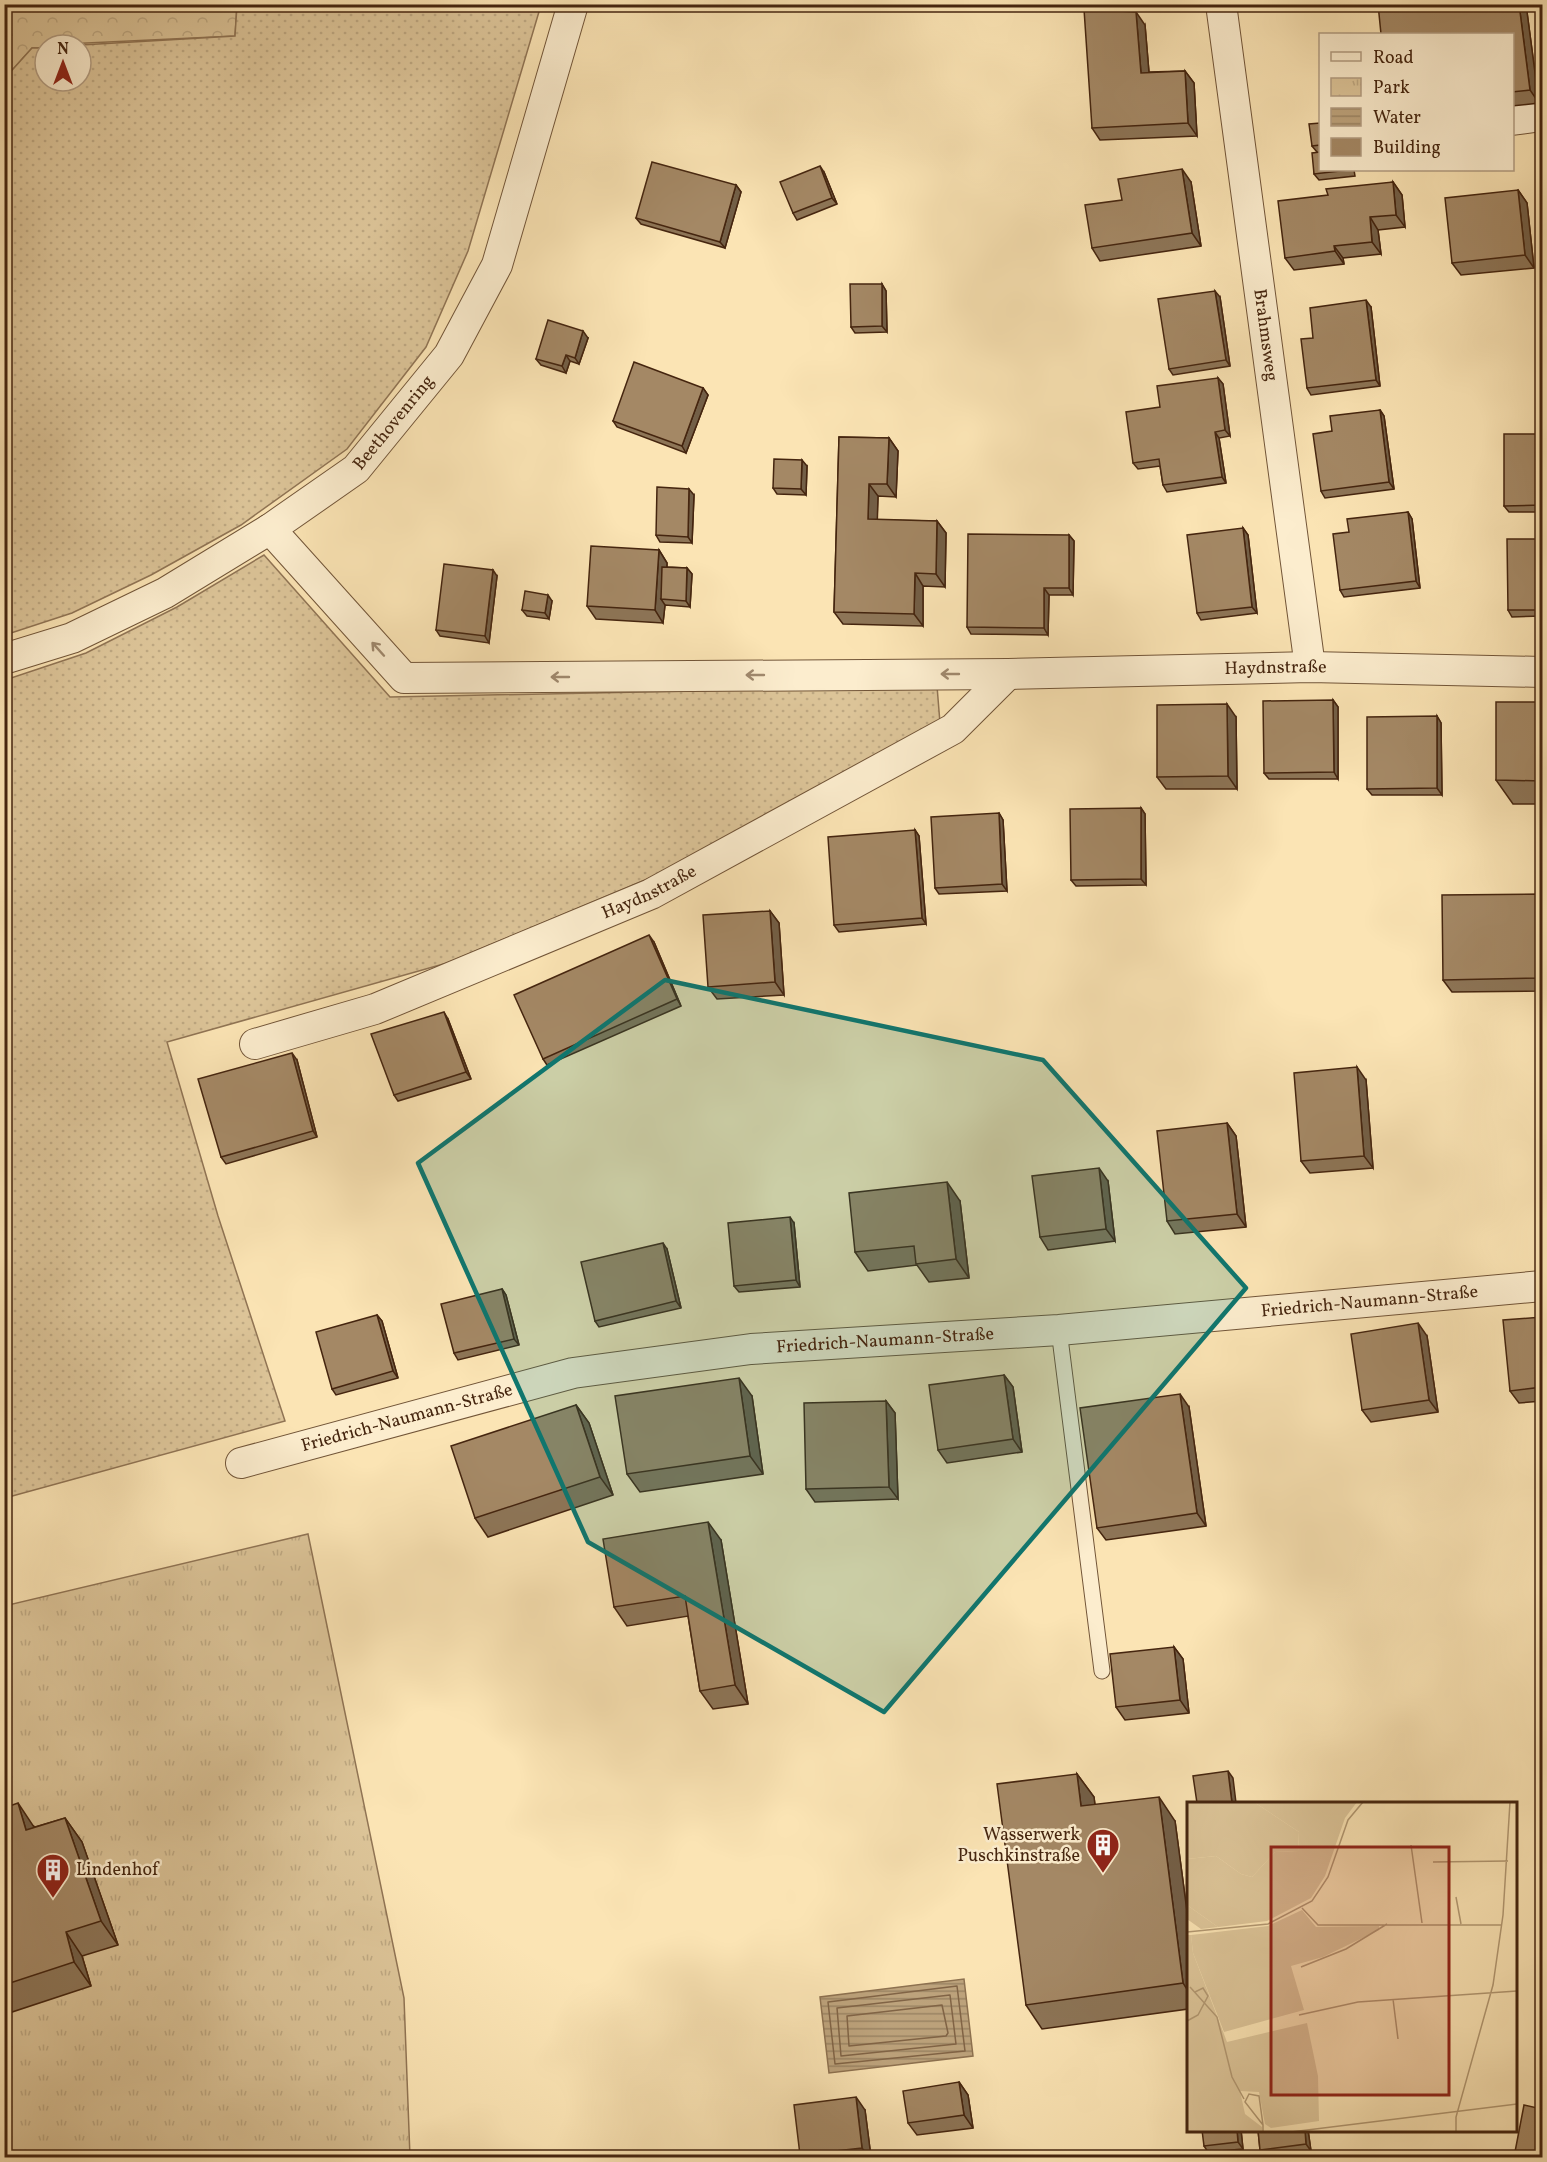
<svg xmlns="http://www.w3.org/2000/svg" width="1547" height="2162" viewBox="0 0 1547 2162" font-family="Vollkorn,serif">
<defs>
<pattern id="forest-crowns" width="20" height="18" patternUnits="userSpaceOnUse" patternTransform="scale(1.5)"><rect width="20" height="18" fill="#dcc498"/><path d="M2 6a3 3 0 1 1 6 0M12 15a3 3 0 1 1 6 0" fill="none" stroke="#bea882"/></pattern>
<pattern id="park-tufts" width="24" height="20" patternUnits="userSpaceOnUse" patternTransform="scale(1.5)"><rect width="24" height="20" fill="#dcc498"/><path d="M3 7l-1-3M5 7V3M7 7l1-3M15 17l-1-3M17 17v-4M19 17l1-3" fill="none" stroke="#bea882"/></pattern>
<pattern id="garden-dots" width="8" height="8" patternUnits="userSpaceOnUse" patternTransform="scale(1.5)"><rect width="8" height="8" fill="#dcc498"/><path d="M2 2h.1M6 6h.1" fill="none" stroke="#bea882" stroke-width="1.8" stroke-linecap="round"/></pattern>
<pattern id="water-rules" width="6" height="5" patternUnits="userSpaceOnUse" patternTransform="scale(1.5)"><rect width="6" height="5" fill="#bda37c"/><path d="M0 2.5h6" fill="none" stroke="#9b8564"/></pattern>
</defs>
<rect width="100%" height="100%" fill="#fbe4b4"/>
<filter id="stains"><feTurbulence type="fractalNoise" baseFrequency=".00333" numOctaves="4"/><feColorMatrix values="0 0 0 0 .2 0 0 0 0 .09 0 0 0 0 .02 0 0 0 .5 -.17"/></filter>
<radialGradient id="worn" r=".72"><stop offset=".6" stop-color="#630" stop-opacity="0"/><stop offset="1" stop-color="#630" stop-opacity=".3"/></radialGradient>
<path fill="url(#forest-crowns)" stroke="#907454" stroke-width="1.5" d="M5 5H237L235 36 45 45V48H32L5 78Z"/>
<path fill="url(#park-tufts)" stroke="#907454" stroke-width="1.5" d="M308 1534 404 1998 410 2157H5L4 1606Z"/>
<g fill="url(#garden-dots)" stroke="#907454" stroke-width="1.5">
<path d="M237 5H541L468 251 426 347 347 449 241 525 151 575 72 613 5 635V78L32 48H45V81H81V45L235 36Z"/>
<path d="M264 555 390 697 937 686 940 723 650 878 447 963 167 1042 218 1216 285 1421 5 1498V680L86 653 177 607Z"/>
</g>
<path fill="url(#water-rules)" stroke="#8d7150" stroke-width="1.5" d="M964 1979 973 2056 829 2073 820 1997Z"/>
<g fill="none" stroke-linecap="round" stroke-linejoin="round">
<g stroke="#816446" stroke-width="1.5">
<path d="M957 1986 965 2051 835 2064 828 2002Z"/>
<path d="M950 1995 956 2044 841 2056 837 2008Z"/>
<path d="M942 2005 948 2033 946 2036 849 2046 847 2016Z"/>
</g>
<g stroke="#725538" stroke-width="17">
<path id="lane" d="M1059 1330 1102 1671"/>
</g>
<g stroke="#725538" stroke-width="32">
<g id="street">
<path id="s1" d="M1221 4 1310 667"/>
<path d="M1512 120 1542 116"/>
<path id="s2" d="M270 529 404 678 1008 674 1310 667 1542 672"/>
<path id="s3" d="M4 659 72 638 165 593 270 529 356 469 449 355 497 265 573 4"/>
<path id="s4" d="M255 1044 375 1009 651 894 953 729 1008 674"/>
<path id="s5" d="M241 1463 573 1373 751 1349 1059 1330 1542 1286"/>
</g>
</g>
<use href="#lane" stroke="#fcedce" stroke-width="15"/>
<use href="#street" stroke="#fcedce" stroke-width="30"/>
</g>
<g fill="#8d7557" stroke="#45250f" stroke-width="1.5">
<path d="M1378 4H1522L1527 12 1539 103 1512 106V34Z"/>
<path d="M1145 25 1149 72 1185 71 1194 83 1197 136 1100 140 1092 128Z"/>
<path d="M1320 123V170H1354L1355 176 1319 180 1314 174 1317 152 1312 146Z"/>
<path d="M824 172 837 204 797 220 793 213Z"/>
<path d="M1191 182 1201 246 1100 261 1092 248 1122 200Z"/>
<path d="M1393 182 1402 195 1405 227 1378 230 1381 254 1343 258 1344 264 1294 270 1285 258 1328 195Z"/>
<path d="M736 185 741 192 725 248 641 224 636 218Z"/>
<path d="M1518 190 1527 203 1534 268 1461 275 1452 263Z"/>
<path d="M882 284 886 291 887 332 855 333 851 327Z"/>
<path d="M1220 297 1230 366 1173 375 1169 369Z"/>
<path d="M1371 307 1380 386 1311 395 1307 388 1313 338Z"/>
<path d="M588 338 579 364 570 361 566 373 541 365 536 359Z"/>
<path d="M1218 378 1223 384 1230 436 1219 438 1226 483 1167 492 1163 485 1160 466 1138 469 1133 463 1160 407Z"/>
<path d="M703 388 708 395 686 453 617 427 613 421Z"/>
<path d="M1380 410 1384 416 1394 489 1325 498 1321 491 1332 431Z"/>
<path d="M1542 434V512H1509L1504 506Z"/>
<path d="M839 437 889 438 898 451 896 497 878 496 877 520 937 521 946 533 945 587 923 586V626L843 624 834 612Z"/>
<path d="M807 466 806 495 777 494 773 488Z"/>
<path d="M694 495 692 543 660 542 656 535Z"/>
<path d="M1408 512 1412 519 1420 588 1344 597 1340 590 1349 532Z"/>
<path d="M1243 528 1248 535 1257 613 1201 620 1197 613Z"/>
<path d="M1069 535 1074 541 1073 595H1049L1048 635 971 634 967 627Z"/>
<path d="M1542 539V616L1512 617 1508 610Z"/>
<path d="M659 550 667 563V567L687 568 692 574 690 607 665 605 663 623 596 619 587 606Z"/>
<path d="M497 576 489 643 440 636 436 630Z"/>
<path d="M552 601 549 619 527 616 522 610Z"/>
<path d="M1333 700 1338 707V779H1269L1264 773Z"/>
<path d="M1542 702V804H1513L1496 780Z"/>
<path d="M1437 716 1441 723 1442 795H1372L1367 789Z"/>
<path d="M1236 717 1237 789H1166L1157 777Z"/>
<path d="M1141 808 1145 814 1146 885 1076 886 1071 880Z"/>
<path d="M999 813 1003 820 1007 891 939 894 935 888Z"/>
<path d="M915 830 919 836 926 924 839 932 834 925Z"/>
<path d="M1542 894V991L1452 992 1443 980Z"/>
<path d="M770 911 779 923 784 995 717 999 708 987Z"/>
<path d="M654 942 681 1006 547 1065 543 1059Z"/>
<path d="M448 1019 471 1079 398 1101 394 1095Z"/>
<path d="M297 1060 317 1137 226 1164 221 1157Z"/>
<path d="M1366 1080 1373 1168 1310 1173 1301 1161Z"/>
<path d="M1227 1123 1236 1136 1246 1227 1175 1234 1167 1221Z"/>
<path d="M1108 1181 1115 1241 1048 1250 1040 1237Z"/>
<path d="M960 1201 969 1278 929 1282 917 1265 868 1271 855 1252Z"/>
<path d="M794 1223 800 1287 739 1292 734 1286Z"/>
<path d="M667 1249 681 1308 599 1327 595 1321Z"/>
<path d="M502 1289 506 1295 519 1345 458 1360 454 1353Z"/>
<path d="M377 1315 382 1321 398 1378 336 1395 332 1389Z"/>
<path d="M1542 1317V1401L1519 1403 1510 1391Z"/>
<path d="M1427 1336 1438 1412 1371 1422 1362 1410Z"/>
<path d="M1004 1375 1013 1387 1022 1452 947 1463 938 1450Z"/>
<path d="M752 1396 763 1474 640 1492 627 1474Z"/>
<path d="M886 1401 895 1413 898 1499 815 1502 806 1489Z"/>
<path d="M576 1405 589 1423 613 1495 488 1537 475 1518Z"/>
<path d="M1189 1407 1206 1526 1106 1540 1097 1528Z"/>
<path d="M721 1540 748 1704 713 1709 700 1691 688 1616 627 1626 614 1607Z"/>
<path d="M1174 1647 1183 1659 1189 1713 1125 1720 1116 1707Z"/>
<path d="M1077 1774 1094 1797 1095 1805 1175 1821 1188 1919V2009L1042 2029 1026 2005Z"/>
<path d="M4 1808 35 1827 65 1818 82 1842 118 1945 82 1956 91 1986 12 2012 4 2002Z"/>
<path d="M959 2082 968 2095 973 2128 917 2135 908 2123Z"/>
<path d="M865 2110 871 2157H802L800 2155Z"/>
<path d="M1241 2130 1243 2149 1208 2152 1204 2146Z"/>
<path d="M1258 2130H1308L1311 2151 1264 2156 1260 2150Z"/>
</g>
<g fill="#735f47" stroke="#45250f" stroke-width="1.5">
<path d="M1519 4H1522L1527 12 1539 103 1530 90Z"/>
<path d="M1136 12 1145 25 1150 85 1141 73Z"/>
<path d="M1185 71 1194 83 1197 136 1188 123Z"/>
<path d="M820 166 824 172 837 204 832 198Z"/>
<path d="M1182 169 1191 182 1201 246 1192 233Z"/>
<path d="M1393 182 1402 195 1405 227 1396 215Z"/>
<path d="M736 185 741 192 725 248 720 242Z"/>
<path d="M1518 190 1527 203 1534 268 1525 255Z"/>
<path d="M1370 217 1378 230 1381 254 1372 242Z"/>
<path d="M1334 246 1343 258 1344 264 1335 251Z"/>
<path d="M882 284 886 291 887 332 882 326Z"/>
<path d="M1215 291 1220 297 1230 366 1226 360Z"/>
<path d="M1366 300 1371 307 1380 386 1376 380Z"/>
<path d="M583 331 588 338 579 364 575 358Z"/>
<path d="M566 355 570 361 566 373 562 366Z"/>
<path d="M1218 378 1223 384 1230 436 1225 430Z"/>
<path d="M703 388 708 395 686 453 682 446Z"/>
<path d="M1380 410 1384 416 1394 489 1389 482Z"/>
<path d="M1215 432 1219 438 1226 483 1222 477Z"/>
<path d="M889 438 898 451 896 497 887 484Z"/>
<path d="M802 460 807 466 806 495 801 489Z"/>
<path d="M869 484 878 496 877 532 868 519Z"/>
<path d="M689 489 694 495 692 543 688 537Z"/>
<path d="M1408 512 1412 519 1420 588 1416 581Z"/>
<path d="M937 521 946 533 945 587 936 574Z"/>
<path d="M1243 528 1248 535 1257 613 1252 607Z"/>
<path d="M1069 535 1074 541 1073 595 1069 588Z"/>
<path d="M659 550 667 563 665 599H661L665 605 663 623 655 610Z"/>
<path d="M687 568 692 574 690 607 686 601Z"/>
<path d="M493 570 497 576 489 643 485 636Z"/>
<path d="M915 573 923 586V626L914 614Z"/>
<path d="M1044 588 1049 595 1048 635 1044 628Z"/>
<path d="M548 595 552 601 549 619 545 613Z"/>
<path d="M1333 700 1338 707V779L1334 772Z"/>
<path d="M1227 704 1236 717 1237 789 1228 776Z"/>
<path d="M1437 716 1441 723 1442 795 1437 788Z"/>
<path d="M1141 808 1145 814 1146 885 1141 879Z"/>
<path d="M999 813 1003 820 1007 891 1002 884Z"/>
<path d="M915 830 919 836 926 924 922 918Z"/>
<path d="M770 911 779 923 784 995 775 982Z"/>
<path d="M649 935 654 942 681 1006 677 999Z"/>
<path d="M444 1012 448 1019 471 1079 466 1072Z"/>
<path d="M292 1053 297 1060 317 1137 313 1131Z"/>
<path d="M1357 1067 1366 1080 1373 1168 1364 1156Z"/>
<path d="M1227 1123 1236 1136 1246 1227 1237 1214Z"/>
<path d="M1099 1168 1108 1181 1115 1241 1106 1229Z"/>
<path d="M947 1182 960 1201 969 1278 956 1259Z"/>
<path d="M790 1217 794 1223 800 1287 796 1280Z"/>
<path d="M663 1243 667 1249 681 1308 676 1301Z"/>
<path d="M502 1289 506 1295 519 1345 514 1339Z"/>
<path d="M377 1315 382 1321 398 1378 393 1371Z"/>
<path d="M1418 1323 1427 1336 1438 1412 1429 1400Z"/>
<path d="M1004 1375 1013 1387 1022 1452 1013 1439Z"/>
<path d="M739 1378 752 1396 763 1474 750 1456Z"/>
<path d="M1180 1394 1189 1407 1206 1526 1197 1513Z"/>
<path d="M886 1401 895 1413 898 1499 889 1487Z"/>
<path d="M576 1405 589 1423 613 1495 600 1477Z"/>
<path d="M708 1522 721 1540 748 1704 735 1685Z"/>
<path d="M1174 1647 1183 1659 1189 1713 1180 1700Z"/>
<path d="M1228 1771 1233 1778 1236 1803H1232Z"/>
<path d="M1077 1774 1094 1797 1098 1830 1081 1806Z"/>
<path d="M1159 1797 1175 1821 1188 1919V1991L1183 1983Z"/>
<path d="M18 1803 34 1827 43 1854 26 1830Z"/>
<path d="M65 1818 82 1842 118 1945 101 1921Z"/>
<path d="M66 1932 82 1956 91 1986 74 1962Z"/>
<path d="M959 2082 968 2095 973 2128 964 2115Z"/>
<path d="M856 2097 865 2110 871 2157H869L862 2148Z"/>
<path d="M1237 2130H1241L1243 2149 1238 2142Z"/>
<path d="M1305 2130H1308L1311 2151 1306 2144Z"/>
</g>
<g fill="#a48865" stroke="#45250f" stroke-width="1.5">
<path d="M1378 4H1519L1530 90 1512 92V34H1381Z"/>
<path d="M1084 9 1136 12 1141 73 1185 71 1188 123 1092 128Z"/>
<path d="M1320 123V145L1312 146 1309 124Z"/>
<path d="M1320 152V170H1349L1314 174 1312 153Z"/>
<path d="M652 162 736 185 720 242 636 218Z"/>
<path d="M820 166 832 198 793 213 780 182Z"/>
<path d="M1182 169 1192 233 1092 248 1085 205 1122 200 1118 179Z"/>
<path d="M1393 182 1396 215 1370 217 1372 242 1334 246 1335 251 1285 258 1278 201 1328 195 1326 189Z"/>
<path d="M1518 190 1525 255 1452 263 1445 198Z"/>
<path d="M850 284H882V326L851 327Z"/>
<path d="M1215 291 1226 360 1169 369 1158 299Z"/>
<path d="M1366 300 1376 380 1307 388 1301 339 1313 338 1310 308Z"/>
<path d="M548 320 583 331 575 358 566 355 562 366 536 359Z"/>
<path d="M634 362 703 388 682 446 613 421Z"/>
<path d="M1218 378 1225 430 1215 432 1222 477 1163 485 1159 459 1133 463 1126 412 1160 407 1157 386Z"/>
<path d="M1380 410 1389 482 1321 491 1313 434 1332 431 1330 416Z"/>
<path d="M1504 434H1542V505L1504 506Z"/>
<path d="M839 437 889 438 887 484H869L868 519 937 521 936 574 915 573 914 614 834 612Z"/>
<path d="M774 459 802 460 801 489 773 488Z"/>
<path d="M657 487 689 489 688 537 656 535Z"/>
<path d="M1408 512 1416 581 1340 590 1333 534 1349 532 1347 519Z"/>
<path d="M1243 528 1252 607 1197 613 1187 535Z"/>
<path d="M968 534 1069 535V588H1044V628L967 627Z"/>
<path d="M1507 539H1542V610H1508Z"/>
<path d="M591 546 659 550 655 610 587 606Z"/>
<path d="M444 564 493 570 485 636 436 630Z"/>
<path d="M662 567 687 568 686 601 661 599Z"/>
<path d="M525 591 548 595 545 613 522 610Z"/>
<path d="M1333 700 1334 772 1264 773 1263 701Z"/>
<path d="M1496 702H1542V781L1496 780Z"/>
<path d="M1227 704 1228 776 1157 777V705Z"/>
<path d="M1437 716V788L1367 789V717Z"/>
<path d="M1141 808V879L1071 880 1070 809Z"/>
<path d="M999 813 1002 884 935 888 931 817Z"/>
<path d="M915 830 922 918 834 925 828 837Z"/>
<path d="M1542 894V978L1443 980 1442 895Z"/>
<path d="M770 911 775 982 708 987 703 915Z"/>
<path d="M649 935 677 999 543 1059 514 995Z"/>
<path d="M444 1012 466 1072 394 1095 371 1034Z"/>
<path d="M292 1053 313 1131 221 1157 198 1079Z"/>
<path d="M1357 1067 1364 1156 1301 1161 1294 1073Z"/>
<path d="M1227 1123 1237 1214 1167 1221 1157 1131Z"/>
<path d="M1099 1168 1106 1229 1040 1237 1032 1176Z"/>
<path d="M947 1182 956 1259 916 1264 914 1246 855 1252 849 1193Z"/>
<path d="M790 1217 796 1280 734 1286 728 1223Z"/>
<path d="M663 1243 676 1301 595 1321 581 1262Z"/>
<path d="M502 1289 514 1339 454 1353 441 1304Z"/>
<path d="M377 1315 393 1371 332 1389 316 1332Z"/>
<path d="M1542 1317V1387L1510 1391 1503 1320Z"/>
<path d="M1418 1323 1429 1400 1362 1410 1351 1334Z"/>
<path d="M1004 1375 1013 1439 938 1450 929 1385Z"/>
<path d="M739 1378 750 1456 627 1474 615 1396Z"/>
<path d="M1180 1394 1197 1513 1097 1528 1080 1408Z"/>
<path d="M886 1401 889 1487 806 1489 804 1403Z"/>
<path d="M576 1405 600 1477 475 1518 451 1446Z"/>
<path d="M708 1522 735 1685 700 1691 685 1596 614 1607 603 1539Z"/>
<path d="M1174 1647 1180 1700 1116 1707 1110 1654Z"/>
<path d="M1228 1771 1232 1803H1197L1193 1776Z"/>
<path d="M1077 1774 1081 1806 1159 1797 1183 1983 1026 2005 997 1784Z"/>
<path d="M18 1803 26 1830 65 1818 101 1921 66 1932 74 1962 4 1985V1808Z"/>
<path d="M959 2082 964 2115 908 2123 903 2091Z"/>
<path d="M856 2097 862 2148 800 2155 794 2105Z"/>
<path d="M1524 2105 1542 2109V2157H1514Z"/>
<path d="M1202 2130H1237L1238 2142 1204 2146Z"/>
<path d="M1258 2130H1305L1306 2144 1260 2150Z"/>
</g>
<defs><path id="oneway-shaft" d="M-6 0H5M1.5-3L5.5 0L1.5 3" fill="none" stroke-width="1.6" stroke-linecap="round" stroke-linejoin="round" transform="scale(1.5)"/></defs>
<g stroke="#a0896e">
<use href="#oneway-shaft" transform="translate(378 649) rotate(-132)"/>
<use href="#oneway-shaft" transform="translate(950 674) rotate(180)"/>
<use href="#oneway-shaft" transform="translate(755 675) rotate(180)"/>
<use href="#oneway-shaft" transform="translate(560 677) rotate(180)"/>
</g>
<path fill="#0f766e" fill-opacity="0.2" stroke="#0f766e" stroke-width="4.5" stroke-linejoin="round" d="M665 980 1043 1060 1246 1288 884 1712 588 1542 418 1163Z"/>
<defs>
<g id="building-pin" transform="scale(1.725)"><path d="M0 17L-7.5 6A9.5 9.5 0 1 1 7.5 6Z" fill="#8f2418" stroke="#fcedce"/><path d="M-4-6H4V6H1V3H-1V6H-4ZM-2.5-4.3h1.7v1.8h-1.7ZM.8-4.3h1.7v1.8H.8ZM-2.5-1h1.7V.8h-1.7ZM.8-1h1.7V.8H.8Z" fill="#fff"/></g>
</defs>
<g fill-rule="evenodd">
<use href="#building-pin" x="1103" y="1845"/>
<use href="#building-pin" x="53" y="1870"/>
</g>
<g text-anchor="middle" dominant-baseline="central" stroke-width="5" stroke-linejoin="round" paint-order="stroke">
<g font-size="18" fill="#45250f" stroke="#fcedce">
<text stroke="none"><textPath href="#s1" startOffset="334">Brahmsweg</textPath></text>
<text stroke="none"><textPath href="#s3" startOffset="462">Beethovenring</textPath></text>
<text stroke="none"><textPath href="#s2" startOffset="1072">Haydnstraße</textPath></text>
<text stroke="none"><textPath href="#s4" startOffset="423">Haydnstraße</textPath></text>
<text stroke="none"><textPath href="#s5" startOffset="1144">Friedrich-Naumann-Straße</textPath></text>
<text stroke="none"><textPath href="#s5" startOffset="658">Friedrich-Naumann-Straße</textPath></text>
<text stroke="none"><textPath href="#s5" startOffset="172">Friedrich-Naumann-Straße</textPath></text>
</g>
<g font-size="18" fill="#45250f" stroke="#fcedce" text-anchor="end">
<text x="1080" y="1835">Wasserwerk<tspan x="1080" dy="21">Puschkinstraße</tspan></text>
<text x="76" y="1870" text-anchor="start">Lindenhof</text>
</g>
</g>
<g transform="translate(1187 1802)">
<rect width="330" height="330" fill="#fbe4b4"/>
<path d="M0 0H67L112 30 111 49 88 50 65 75 54 72 29 54 0 57ZM0 103 31 125 14 127 0 117Z" fill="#dcc498"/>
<path d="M0 133H4L6 151 40 240 120 221 131 274 132 319 84 326 78 322 72 290 53 289 58 312 75 325V330H0Z" fill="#dcc498"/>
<path d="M67 0H170L158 16 138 74 124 96 80 119 31 125 0 103V57L29 54 54 72 65 75 88 50 111 49 112 30ZM115 108 129 125 192 124V128L136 155 104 164 117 208 37 230 6 151 4 133 81 124Z" fill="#dcc498"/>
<path fill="none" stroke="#b29872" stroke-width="1.5" d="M224 43 235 121M246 60 321 59M269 95 274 122M115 106 131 123H315M0 130 81 122 125 99 141 75 161 18 176 0M114 165 159 147 200 122M3 185 30 215 45 275 57 297M206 197 211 237M112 213 171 200 330 189M0 219 11 213 21 194 16 186 8 190M76 323 58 300 62 292 72 294 76 323V330M104 330 330 302M269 330V315L306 183 316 113 323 0"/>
<path fill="#8f2418" fill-opacity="0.15" stroke="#8f2418" stroke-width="3" d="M84 45H262V293H84Z"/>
<rect width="330" height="330" fill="none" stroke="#45250f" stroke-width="3"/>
</g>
<rect width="1547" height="2162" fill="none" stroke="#fbe4b4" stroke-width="24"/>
<rect x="6" y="6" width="1535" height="2150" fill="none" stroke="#45250f" stroke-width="3"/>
<rect x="12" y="12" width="1523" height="2138" fill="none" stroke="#45250f" stroke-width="1.5"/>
<rect x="1319" y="33" width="195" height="138" fill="#fcedce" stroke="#b39d82" stroke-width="1.5"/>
<rect x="1331" y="52" width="30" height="9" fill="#fcedce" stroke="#b39d82" stroke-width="1.5"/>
<text x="1373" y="63" font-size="18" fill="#45250f">Road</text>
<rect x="1331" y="78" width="30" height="18" fill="url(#park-tufts)" stroke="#b39d82" stroke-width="1.5"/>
<text x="1373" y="93" font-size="18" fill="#45250f">Park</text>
<rect x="1331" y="108" width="30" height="18" fill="url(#water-rules)" stroke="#b39d82" stroke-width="1.5"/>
<text x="1373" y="123" font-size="18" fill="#45250f">Water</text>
<rect x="1331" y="138" width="30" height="18" fill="#a48865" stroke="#b39d82" stroke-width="1.5"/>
<text x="1373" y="153" font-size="18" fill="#45250f">Building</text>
<g transform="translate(63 63)"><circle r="28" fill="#fcedce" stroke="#b39d82" stroke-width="1.5"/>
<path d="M0-4.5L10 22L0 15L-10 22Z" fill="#8f2418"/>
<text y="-9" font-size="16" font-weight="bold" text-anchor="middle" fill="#45250f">N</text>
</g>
<rect width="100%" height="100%" filter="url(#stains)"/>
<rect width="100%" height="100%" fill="url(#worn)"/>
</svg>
